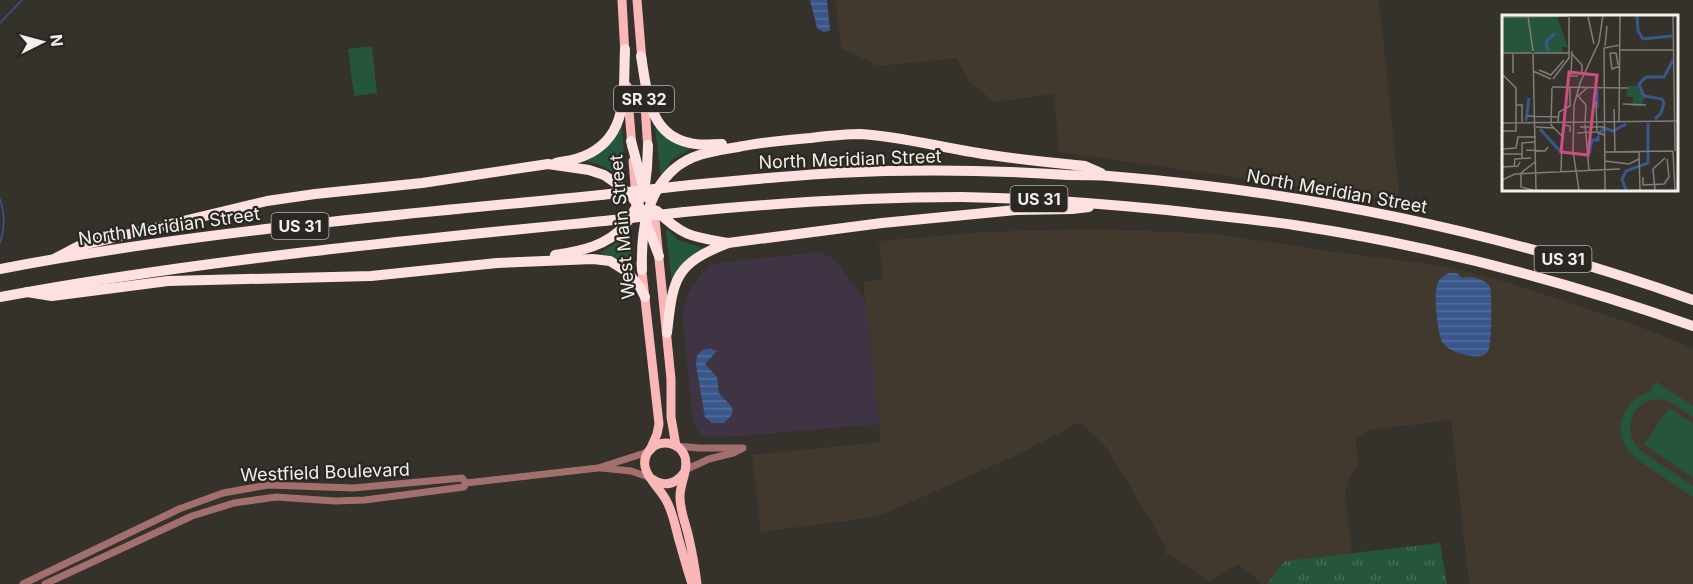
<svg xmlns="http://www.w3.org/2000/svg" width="1693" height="584" viewBox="0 0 1693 584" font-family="Inter,sans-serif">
<defs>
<pattern id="park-tufts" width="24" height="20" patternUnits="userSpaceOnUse" patternTransform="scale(1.5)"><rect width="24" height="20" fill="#26553e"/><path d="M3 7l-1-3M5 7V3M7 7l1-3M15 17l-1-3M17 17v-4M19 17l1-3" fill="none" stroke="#466e5a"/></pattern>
<pattern id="water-rules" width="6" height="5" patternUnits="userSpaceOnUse" patternTransform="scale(1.5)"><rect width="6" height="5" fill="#39578a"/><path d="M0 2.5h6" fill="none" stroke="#566f9b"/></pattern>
</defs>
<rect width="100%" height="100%" fill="#35312b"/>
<g fill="#41392e">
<path d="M835 0H1379L1400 201 1059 152 1054 94 995 102 970 83 957 58 879 66 841 48Z"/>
<path d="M1096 229 1218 234 1327 251 1444 266 1509 283 1562 300 1630 323 1693 348V584H1469L1451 420 1369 430 1356 440 1358 464 1348 482 1345 493 1352 553 1285 561 1267 584H1263L1238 564 1209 583 1185 563 1166 554V547L1106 447 1080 422 1017 455 884 514 860 519 761 532 752 455 881 442 863 282 883 279 879 241 985 232Z"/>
</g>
<path fill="#3f3444" d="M819 252 836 260 865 300 880 424 739 436 707 437 702 434 697 430 693 422 682 311 691 288 710 264Z"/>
<g fill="#26553e">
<path d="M372 46 377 93 354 96 348 49Z"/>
<path d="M622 124 625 177 624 182C613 170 602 165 586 161Z"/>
<path d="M657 126 692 148 672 160 661 176 655 128Z"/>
<path d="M628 228 630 232 632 264 631 267 619 259 600 253 619 241Z"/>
<path d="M667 229 678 240 704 248 686 260 672 282 666 234Z"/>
<path d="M1657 382 1693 406V417C1684 411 1675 403 1664 400 1633 394 1619 432 1641 451L1693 486V497C1681 489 1669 481 1657 473 1636 459 1611 443 1624 414 1630 401 1640 394 1653 391L1651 389Z"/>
<path d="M1669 408 1693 424V478L1644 444Z"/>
</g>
<path fill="url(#park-tufts)" d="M1440 543 1447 584H1267L1285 561Z"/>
<g fill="url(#water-rules)">
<path d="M810 0H827L830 31 823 32 817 28Z"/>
<path d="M1450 273H1457L1462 278C1469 275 1486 279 1490 287 1492 293 1492 346 1488 351 1485 356 1478 357 1472 356 1463 355 1448 351 1443 343 1437 335 1434 294 1437 285 1439 278 1444 275 1450 273Z"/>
<path d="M711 349 717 351 705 364 717 377 719 393 731 406 733 412 730 417 724 423H712L705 417 696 365 697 356 702 350Z"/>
</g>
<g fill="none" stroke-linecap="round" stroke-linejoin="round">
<g stroke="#39578a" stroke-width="1.5">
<path d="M0 23 22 0"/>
<path d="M0 199C5 213 5 228 0 243"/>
</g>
<g stroke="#a36e6e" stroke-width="7">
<path d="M677 446 699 448H743"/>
<path d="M601 468 631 471 651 478"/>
<path d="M685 470 709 459 733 453 741 449"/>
<path d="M23 584 179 509 223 493 268 485 353 488 462 478 466 483"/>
<path d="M45 584 192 516 234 503 276 497 335 501 365 500 464 487 466 483 598 468 648 452"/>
</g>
<g stroke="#f9b7b7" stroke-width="9">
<path d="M622 0 625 55"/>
<path d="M637 0 642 61"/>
<path d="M627 86 632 147"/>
<path d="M644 90 648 151"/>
<path d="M633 161 636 198"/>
<path d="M654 209 671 379V417L676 446"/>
<path d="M641 263 659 424 657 434 650 450"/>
<path d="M652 479C664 487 675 485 684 473"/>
<path d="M692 584C687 569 683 554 679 540 675 526 673 512 666 500 659 486 636 470 648 452 658 438 680 441 685 457 689 470 679 485 680 498 680 510 685 522 688 534 692 551 695 567 697 584"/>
</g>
<g stroke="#fde1e1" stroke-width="10">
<path d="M641 56C647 90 648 135 690 143 700 146 712 144 722 144"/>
<path d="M631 141 644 190 648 198"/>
<path d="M556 163C565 161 575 160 584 156 630 137 623 90 625 49"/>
<path d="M645 185 647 168 648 145"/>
<path d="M681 186C733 181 784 176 836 173 913 169 991 170 1068 175 1081 175 1095 175 1109 176 1308 192 1505 233 1693 300"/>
<path d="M657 211C683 237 694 237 728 243L882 223 1016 210 1072 209 1089 207"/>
<path d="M684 212C776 203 868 197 961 197 1030 198 1098 203 1167 210 1209 215 1252 219 1294 225 1430 245 1564 281 1693 326"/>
<path d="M555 255C581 251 607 246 625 225 631 217 636 208 640 199"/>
<path d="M56 258 79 246 267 201 315 194 422 183 548 164 589 170 604 175 617 184 631 196 641 209 659 256"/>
<path d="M0 269C198 231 400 215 601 195"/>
<path d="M642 270C641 234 645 195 674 169 693 153 715 151 738 147 762 142 786 140 810 138 827 136 843 134 860 134 898 136 935 146 972 152 1010 159 1048 162 1085 166L1101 173"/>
<path d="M27 292 52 296 168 281 371 276 497 263 593 259 610 261 626 271 640 287 645 297"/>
<path d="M0 297C200 260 402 241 604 221"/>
<path d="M667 333C673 279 674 264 728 243"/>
</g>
<g stroke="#fde1e1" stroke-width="10">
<path d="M601 195 681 186"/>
<path d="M604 221 684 212"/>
</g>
</g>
<g text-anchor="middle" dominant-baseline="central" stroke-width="4.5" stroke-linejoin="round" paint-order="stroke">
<g fill="#2b2722" stroke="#b6b3af" stroke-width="1.5">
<rect x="614" y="86" width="60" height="26" rx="4.5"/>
<rect x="1010.5" y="186" width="57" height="26" rx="4.5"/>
<rect x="271.5" y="213" width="57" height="26" rx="4.5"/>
<rect x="1534.5" y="246" width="57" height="26" rx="4.5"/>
</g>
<g font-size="16" font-weight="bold" fill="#f2efec">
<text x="644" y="99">SR 32</text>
<text x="1039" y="199">US 31</text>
<text x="300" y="226">US 31</text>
<text x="1563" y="259">US 31</text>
</g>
<g font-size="18" fill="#f2efec" stroke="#2b2722">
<text transform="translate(850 159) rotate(-2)">North Meridian Street</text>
<text transform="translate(1337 191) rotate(10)">North Meridian Street</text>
<text transform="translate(169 226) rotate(-8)">North Meridian Street</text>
<text transform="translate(622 227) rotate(-95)">West Main Street</text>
<text transform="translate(325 472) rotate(-2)">Westfield Boulevard</text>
</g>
</g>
<g transform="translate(1502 15)">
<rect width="176" height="176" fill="#35312b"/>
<path d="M1 2H55L66 32H60V37H0Z" fill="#26553e"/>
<path d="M126 71H137L143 82 139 91H130L131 82H124Z" fill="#26553e"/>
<path fill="none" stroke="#39578a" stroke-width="3" d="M135 0 136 16 141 24 170 21M46 36 44 27 53 18M95 74V93M153 104 159 98 162 88 160 84 142 81 137 69 144 62H162L171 45M24 106 27 83M38 114 58 136M96 120 102 113 111 116 124 109M87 139 90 125H96V121M124 175 120 164 124 156 146 148V108"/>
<path fill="none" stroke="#817d78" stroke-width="1.5" d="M171 0 173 136M26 1 31 36M0 2 66 1M86 2 92 29M103 31 105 11M118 35H171M70 36 69 61H76M0 38H30M31 38 34 175M32 38H67M69 38 80 50V58M108 38 110 54 118 51M108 38H114L116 50M37 55 49 60 62 45M31 56 49 64M11 58V39M0 59 14 73M51 64 67 43V2M50 72 126 73M50 73 49 110 60 121 59 157M94 86 95 117 102 120M121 89 144 90M14 90H20V107M112 94 113 137M25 101 56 102M56 107 57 97 68 91V72M83 107 84 90 76 81 86 72M117 107 118 0M0 108 176 106M83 109 87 156M34 112 52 113M78 112H102M0 116H14V73M75 118 94 117M60 119 63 110 68 111V117M0 134 14 133 16 122H34M24 135 43 136 46 132M171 136 173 175M102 137 171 136M137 137 138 175M0 139H19M20 143V128L34 127M103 146 127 149 137 144M0 152 16 151 18 147M12 152 13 144 29 143M141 162V170L162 169 167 162 165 144M0 165 13 159 118 154M31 175 19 172V158L33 147M77 175 71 136 72 90 78 68 97 27 101 0M103 175 102 33 118 30M153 175 151 154 163 143"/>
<path fill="#ce4e7f" fill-opacity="0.15" stroke="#ce4e7f" stroke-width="3" d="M67 57 95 60 86 140 59 137Z"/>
<rect width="176" height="176" fill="none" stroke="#f2efec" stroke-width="3"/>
</g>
<g transform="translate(42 42) rotate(84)" stroke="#2b2722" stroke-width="4.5" paint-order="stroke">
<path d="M0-4.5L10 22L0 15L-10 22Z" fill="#f2efec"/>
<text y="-9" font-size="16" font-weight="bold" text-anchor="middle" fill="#f2efec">N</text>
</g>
</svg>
